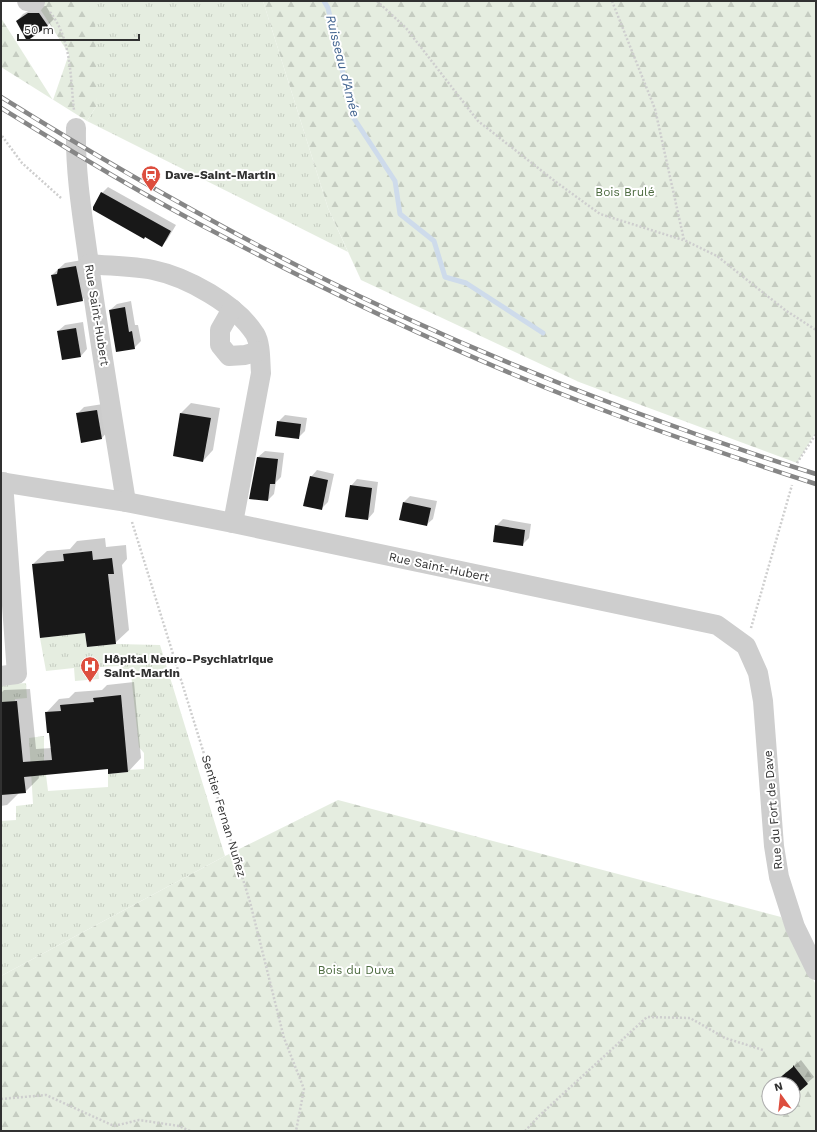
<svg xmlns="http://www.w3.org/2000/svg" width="817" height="1132" viewBox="0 0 817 1132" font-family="'Work Sans',sans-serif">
<defs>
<pattern id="grass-tufts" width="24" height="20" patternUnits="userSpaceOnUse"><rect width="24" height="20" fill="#e5ede0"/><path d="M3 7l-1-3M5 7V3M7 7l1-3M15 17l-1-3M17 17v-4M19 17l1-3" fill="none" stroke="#c5ccc1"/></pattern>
<pattern id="forest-firs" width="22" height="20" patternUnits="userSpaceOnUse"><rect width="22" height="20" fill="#e5ede0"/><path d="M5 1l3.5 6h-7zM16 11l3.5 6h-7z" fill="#c5ccc1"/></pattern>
</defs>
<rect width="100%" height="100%" fill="#fff"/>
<g fill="url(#grass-tufts)">
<path d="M84 1H263L328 208 348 252 87 121 97 105Z"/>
<path d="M85 633 87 647 116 644 160 645 225 856 1 976V821L16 820V806L33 804 29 738 44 736V775H46L48 791 108 787V774L128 772V770L144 769V753L139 747 131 674 121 675V666L98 667 99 679 75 681 74 668 46 671 40 638Z"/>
<path d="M26 683 27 698 15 699V702H1V685Z"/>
</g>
<g fill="url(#forest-firs)" fill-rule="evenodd">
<path d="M45 1H84L95 12 97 105 87 121 1 67V18L53 100 69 54 40 9Z"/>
<path d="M263 1H816V432L797 463 579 382 361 280 328 208Z"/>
<path d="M338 800 781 917 816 985V1131H1V976L225 856ZM769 1084H793V1108H769Z"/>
</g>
<g fill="#0003">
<path d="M46 6 54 19 48 25 27 39 17 21 23 14 36 7Z"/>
<path d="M108 187 176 225 167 240 162 245 102 193Z"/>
<path d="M82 260 89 293 82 300 52 275 65 263Z"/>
<path d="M131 301 135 325H138L141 341 134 348 110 310 117 304Z"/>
<path d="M83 322 87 349 81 356 58 331 65 325Z"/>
<path d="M191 403 220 408 213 450 203 461 181 413Z"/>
<path d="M103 404 108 431 102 438 77 414 84 407Z"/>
<path d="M285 415 307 418 305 431 298 438 278 422Z"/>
<path d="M265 451 284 453 281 477 276 482 274 494 268 500 258 457Z"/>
<path d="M317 470 334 474 328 502 321 509 311 477Z"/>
<path d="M357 479 378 482 374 512 368 519 351 486Z"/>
<path d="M410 496 437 501 433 519 426 525 404 502Z"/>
<path d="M503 519 531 524 529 538 522 545 496 526Z"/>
<path d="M105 538 106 547 126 545 127 559 122 565 129 630 115 643 86 632 33 564 47 551 70 549 77 541Z"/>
<path d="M134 682 141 758 128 772 109 768 38 775 39 778 25 792H20L7 805 1 806V693L4 690 30 689 36 749 52 748 46 713 59 699 69 698 75 692 102 690 107 685Z"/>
<path d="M801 1060 814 1077 793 1095V1084H783L779 1079Z"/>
</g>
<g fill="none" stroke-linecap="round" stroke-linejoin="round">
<path stroke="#cedbeb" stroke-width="5" d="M324 1 328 8 353 117 395 181 400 214 434 241 445 277 466 283 543 333"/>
</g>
<g fill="#181818">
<path d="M28 13H39L48 26 27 41 16 21Z"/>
<path d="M101 192 171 231 162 247 145 237 144 239 93 210V207Z"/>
<path d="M76 266 83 301 57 306 51 275 57 274 58 269Z"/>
<path d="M125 307 129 332 132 331 135 349 116 352 109 310Z"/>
<path d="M76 328 81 357 62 360 57 331Z"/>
<path d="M97 410 102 439 81 443 76 413Z"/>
<path d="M180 413 211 418 203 462 173 456Z"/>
<path d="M277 421 301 424 299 439 275 436Z"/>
<path d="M257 457 278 459 275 484H270L268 501 249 499Z"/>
<path d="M310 476 328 480 322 510 303 506Z"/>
<path d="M350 485 372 488 368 520 345 517Z"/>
<path d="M403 502 431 508 427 526 399 520Z"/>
<path d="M495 525 525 530 523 546 493 542Z"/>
<path d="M92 551 93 560 112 558 114 574H108L116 644 87 647 85 633 40 638 32 564 64 561 63 554Z"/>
<path d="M121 695 128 772 108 774V769L24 777 26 793 1 795V702L17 701 23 762 52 760 49 733H47L45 712 61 711 60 705 94 702 93 698Z"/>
<path d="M793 1065 808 1084 793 1097V1084H772L793 1067Z"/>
</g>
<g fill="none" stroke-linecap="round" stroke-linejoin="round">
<g stroke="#cecece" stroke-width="2.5" stroke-dasharray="2 2" stroke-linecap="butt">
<path d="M377 1 406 28 478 121 556 182 600 214 683 240"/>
<path d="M612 1 655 109 684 240 717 256 785 310 816 330"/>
<path d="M50 12C72 40 70 77 74 110"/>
<path d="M2 136 22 163 61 198"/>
<path d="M797 463 816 434"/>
<path d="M132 522 250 902 284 1038 304 1089 296 1131"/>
<path d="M751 628 792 485"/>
<path d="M1 1099 46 1095 114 1126 139 1120 179 1126 190 1131"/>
<path d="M525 1131 540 1115 647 1017 690 1018 725 1038 763 1050"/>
</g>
<g stroke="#cecece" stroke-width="20">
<path d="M27 1 35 2"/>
<path d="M76 128C75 171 82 214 88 257 99 339 113 421 126 502"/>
<path d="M89 264C109 266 133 266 153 270 187 277 236 304 255 334 261 344 260 361 261 373L233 523"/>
<path d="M232 309 220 330V345L229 356 245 355 259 351"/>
<path d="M1 482 126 502 233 523 717 625 746 646 758 673 763 701 774 846 779 877 795 927 816 970"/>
<path d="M1 676 17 674 3 482"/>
</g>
<g stroke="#868686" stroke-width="4.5">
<g id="rail">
<path d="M1 97C102 160 206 220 312 273 474 354 644 420 816 474"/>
<path d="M1 108C74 153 148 198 224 237 321 288 421 336 522 378 618 418 717 452 816 484"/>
</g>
</g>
<use href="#rail" stroke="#fff" stroke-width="3" stroke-dasharray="9" stroke-linecap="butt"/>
</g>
<defs>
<g id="station-pin" transform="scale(1)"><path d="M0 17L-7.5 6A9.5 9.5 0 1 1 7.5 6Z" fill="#dd4e3e" stroke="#fff"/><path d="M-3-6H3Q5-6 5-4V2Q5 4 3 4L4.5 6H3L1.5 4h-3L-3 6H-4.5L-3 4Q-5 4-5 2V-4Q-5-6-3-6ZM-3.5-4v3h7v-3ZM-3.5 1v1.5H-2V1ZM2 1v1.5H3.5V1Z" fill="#fff"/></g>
<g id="hospital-pin" transform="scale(1)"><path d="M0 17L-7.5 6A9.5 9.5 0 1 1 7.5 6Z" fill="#dd4e3e" stroke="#fff"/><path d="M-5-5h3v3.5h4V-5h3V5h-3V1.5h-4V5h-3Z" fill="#fff"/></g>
</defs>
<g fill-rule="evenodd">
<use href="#station-pin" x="151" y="175"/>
<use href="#hospital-pin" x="90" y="666"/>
</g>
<g text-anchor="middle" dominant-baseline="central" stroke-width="4" stroke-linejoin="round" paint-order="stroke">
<g font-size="12" font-weight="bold" fill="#313131" stroke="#fff" text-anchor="start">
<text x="165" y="175">Dave-Saint-Martin</text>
<text x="104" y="659">Hôpital Neuro-Psychiatrique<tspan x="104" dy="14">Saint-Martin</tspan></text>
</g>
<g font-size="12" fill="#4d6b40" stroke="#fff">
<text x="625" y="192">Bois Brulé</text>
<text x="356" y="970">Bois du Duva</text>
</g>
<g font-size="12" fill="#313131" stroke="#fff">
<text transform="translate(97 315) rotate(81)">Rue Saint-Hubert</text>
<text transform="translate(439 567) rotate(12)">Rue Saint-Hubert</text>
<text transform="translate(773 810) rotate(-95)">Rue du Fort de Dave</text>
<text transform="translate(224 816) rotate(73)">Sentier Fernan Nuñez</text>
</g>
<g font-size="13" font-style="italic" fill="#426490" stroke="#fff">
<text transform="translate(343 66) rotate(76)">Ruisseau d'Amée</text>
</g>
</g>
<rect width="817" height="1132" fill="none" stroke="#313131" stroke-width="4"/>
<g transform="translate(781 1096) rotate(345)"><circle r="19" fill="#ffffff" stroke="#adadad"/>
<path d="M0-3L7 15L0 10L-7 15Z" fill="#dd4e3e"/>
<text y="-6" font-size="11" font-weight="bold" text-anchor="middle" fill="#313131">N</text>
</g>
<path d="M18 34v6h121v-6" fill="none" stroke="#313131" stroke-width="2"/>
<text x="24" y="34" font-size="12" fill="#313131" stroke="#ffffff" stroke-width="3" paint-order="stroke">50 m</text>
</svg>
